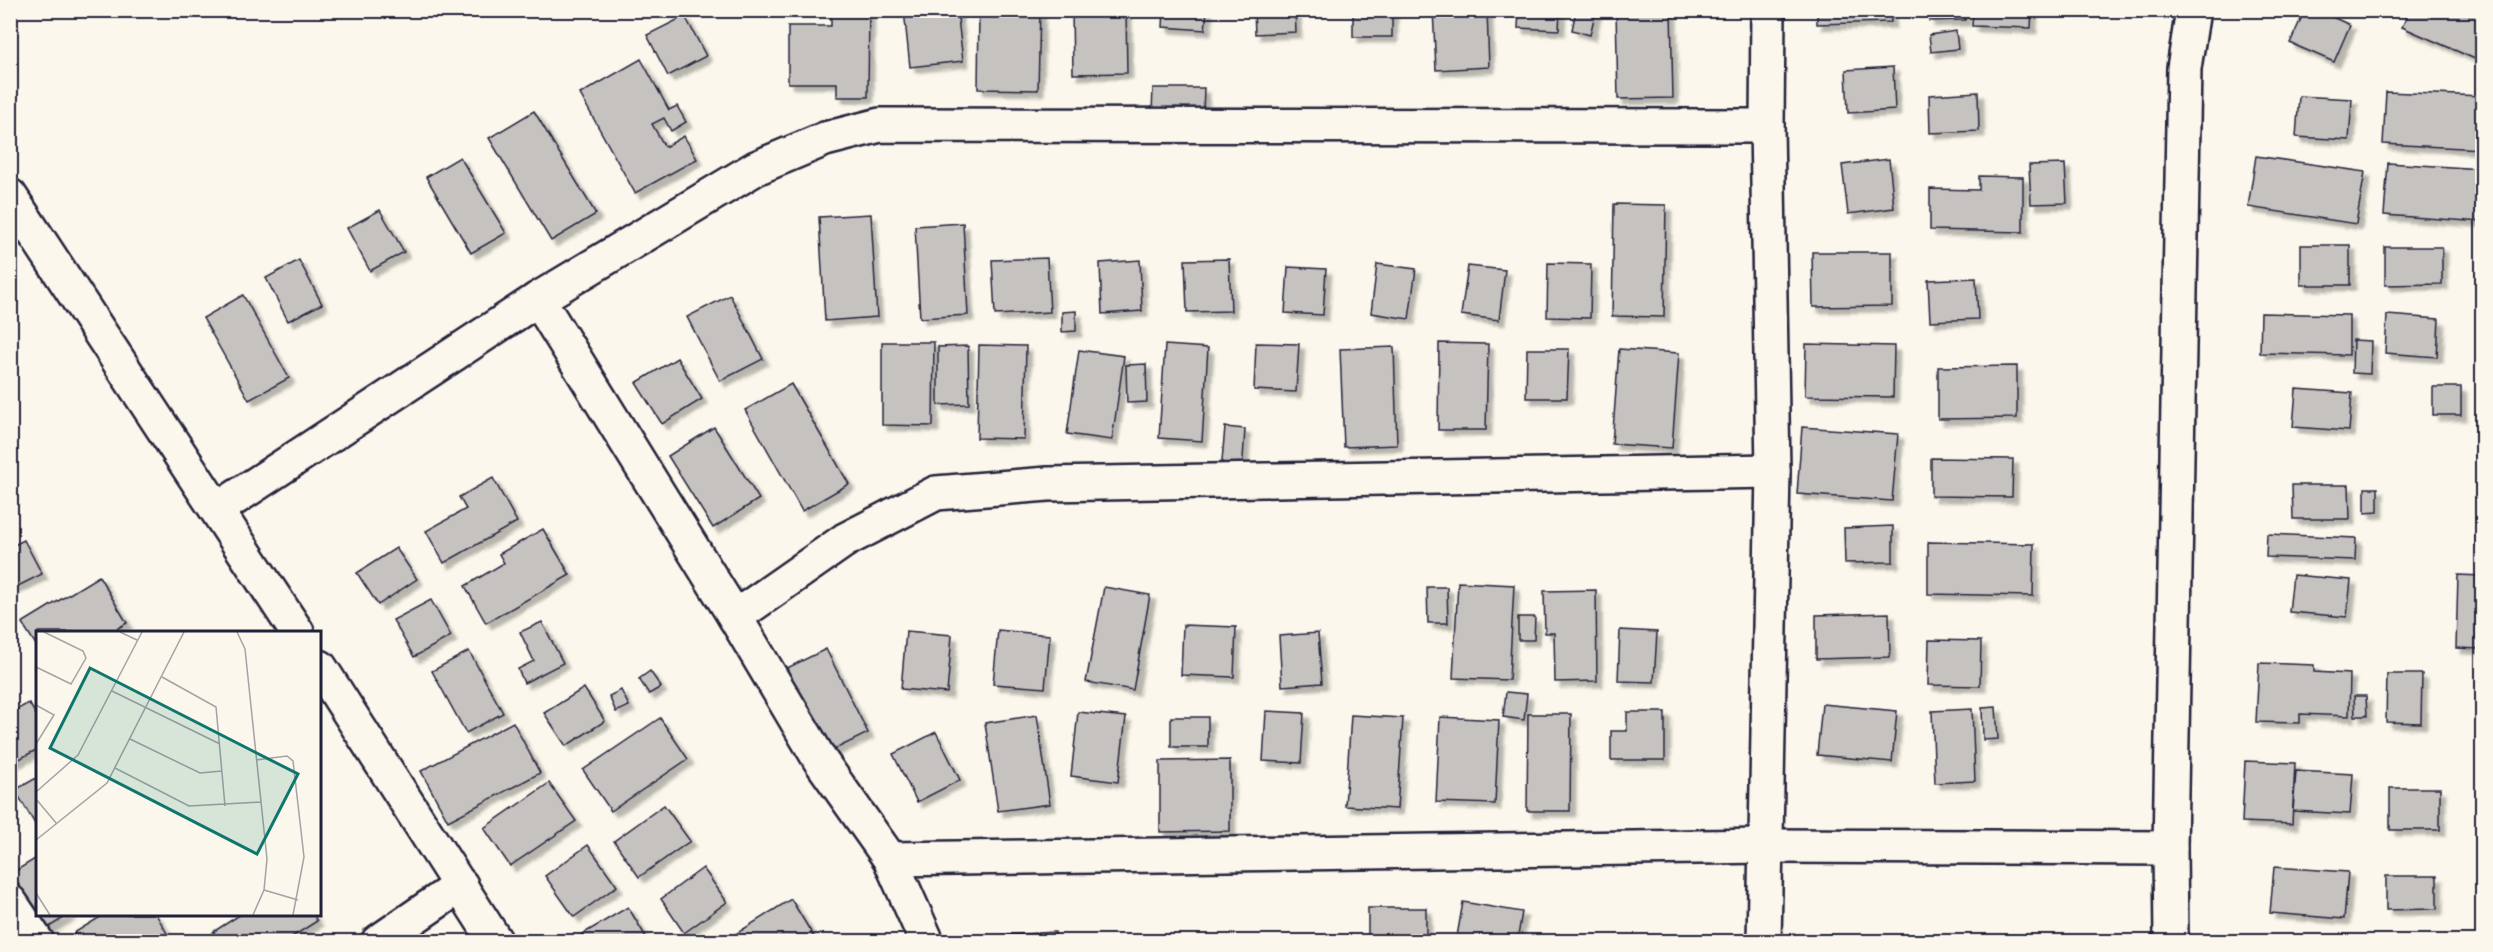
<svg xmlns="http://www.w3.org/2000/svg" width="2493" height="952" viewBox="0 0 2493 952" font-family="Kalam,sans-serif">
<defs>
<filter id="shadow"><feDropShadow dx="5.5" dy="5.5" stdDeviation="1.5" flood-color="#0004"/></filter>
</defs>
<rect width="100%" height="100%" fill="#fbf7ec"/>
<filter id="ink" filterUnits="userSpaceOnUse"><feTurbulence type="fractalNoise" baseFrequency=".0167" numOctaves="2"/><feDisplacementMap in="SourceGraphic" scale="12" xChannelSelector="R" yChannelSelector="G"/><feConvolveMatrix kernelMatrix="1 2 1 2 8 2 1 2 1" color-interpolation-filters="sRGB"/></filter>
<g filter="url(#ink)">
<g fill="#c6c2c0" stroke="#22223b" stroke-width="1.5" filter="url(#shadow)">
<path d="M831 10H869L868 97H837V83H788V26H831Z"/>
<path d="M904 10H957L963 61 910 67Z"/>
<path d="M979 10H1040L1038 90 978 89Z"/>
<path d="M1072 10H1126L1127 73 1073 74Z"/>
<path d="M1164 10H1207L1205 30 1163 27Z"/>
<path d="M1254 10H1295L1296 32 1255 34Z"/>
<rect x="1353" y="10" width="39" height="27"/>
<path d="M1433 10H1487L1489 67 1436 70Z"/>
<path d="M1519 10H1560L1559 30 1518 28Z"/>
<path d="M1576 10H1596L1590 35 1572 30Z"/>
<path d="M1616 10H1671L1673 98 1618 99Z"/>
<path d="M1817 10H1890L1891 22 1817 24Z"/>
<path d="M1929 10H1965V20L1929 21Z"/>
<path d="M1973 10H2032L2031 28 1972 26Z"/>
<path d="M2305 10H2317L2350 25 2334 62 2290 43Z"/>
<path d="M2410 10 2482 11V62L2402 27Z"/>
<path d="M685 16 706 56 668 76 647 35Z"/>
<path d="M1956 31 1958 49 1931 52 1929 35Z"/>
<path d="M641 59 669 110 677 106 686 122 671 131 664 118 652 124 665 147 684 136 697 159 635 193 580 94Z"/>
<path d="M1893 67 1895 110 1848 113 1846 70Z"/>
<path d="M1153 88H1204L1203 112H1152Z"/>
<path d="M1978 92 1979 131 1930 133 1929 95Z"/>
<path d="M2386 92 2482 96V149L2383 144Z"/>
<path d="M2299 96 2352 99 2349 140 2296 137Z"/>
<path d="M534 111 596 214 551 241 489 138Z"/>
<path d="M2256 156 2365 172 2356 224 2248 207Z"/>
<path d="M460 157 506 233 471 253 426 177Z"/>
<path d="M1889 159 1894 208 1848 214 1842 165Z"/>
<path d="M2388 163 2482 169V222L2384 215Z"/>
<path d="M2065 164 2067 203 2031 204 2029 165Z"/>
<path d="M1979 176 2023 177V232L1930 230V189L1979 190Z"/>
<path d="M1614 204 1666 205 1664 317 1612 316Z"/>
<path d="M380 210 404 252 370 271 347 228Z"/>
<path d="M871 214 877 317 825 321 819 217Z"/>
<path d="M963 223 968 315 920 318 915 226Z"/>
<rect x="2301" y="245" width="49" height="40"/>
<path d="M2385 247H2442V284L2385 285Z"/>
<path d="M1812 252H1892V306L1813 307Z"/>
<path d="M1047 258 1050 312 995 315 992 260Z"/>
<path d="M1229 259 1231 311 1187 312 1185 260Z"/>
<path d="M299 260 322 304 288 321 266 278Z"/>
<path d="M1140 260 1142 311 1102 314 1100 263Z"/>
<path d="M1548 263 1591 264 1590 318 1547 317Z"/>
<path d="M1377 264 1416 269 1409 319 1371 313Z"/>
<path d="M1468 266 1505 270 1499 320 1461 315Z"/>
<path d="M1288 267 1326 269 1323 315 1285 313Z"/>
<path d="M1976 278 1978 319 1930 321 1928 280Z"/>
<path d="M243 295 289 378 249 400 203 318Z"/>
<path d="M730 295 763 359 720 381 687 317Z"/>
<path d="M1076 311V331L1062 332V312Z"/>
<path d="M2261 313 2349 315V355L2260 353Z"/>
<path d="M2387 315 2439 319 2437 357 2385 353Z"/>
<path d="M2353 340 2371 341 2370 374 2352 373Z"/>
<path d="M882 342H934L933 426 882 425Z"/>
<path d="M1256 343 1299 344 1296 392 1254 390Z"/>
<path d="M1439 343 1488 344 1486 430H1438Z"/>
<path d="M1806 344 1894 346 1893 397 1805 396Z"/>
<path d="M979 345 1026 346 1024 439 977 438Z"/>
<path d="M1165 345 1208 348 1202 441 1159 438Z"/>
<path d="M968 346 969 404 938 405V347Z"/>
<path d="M1394 347 1397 445 1344 447 1340 349Z"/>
<path d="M1527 349H1569L1567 398H1526Z"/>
<path d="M1619 349 1679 353 1672 448 1612 444Z"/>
<path d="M1079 350 1124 356 1112 440 1067 434Z"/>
<path d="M677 358 702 399 662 424 636 383Z"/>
<path d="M1146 364 1147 402 1127 403 1126 365Z"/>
<path d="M2017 366V418L1938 419V367Z"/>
<path d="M791 384 849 484 802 511 745 410Z"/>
<rect x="2433" y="387" width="28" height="28"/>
<path d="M2296 389 2352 393 2349 431 2293 427Z"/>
<path d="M714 427 759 499 713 528 668 456Z"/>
<path d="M1225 427 1245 429 1242 474 1221 472Z"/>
<path d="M1802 427 1898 434 1892 501 1797 494Z"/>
<path d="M1931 458 2013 459 2012 497 1931 496Z"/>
<path d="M493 478 517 522 444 563 426 531 466 509 459 497Z"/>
<path d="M2292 485H2349L2350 519H2293Z"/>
<path d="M2365 488H2378V512L2365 513Z"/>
<path d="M2478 503H2482V545H2476Z"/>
<path d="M1893 526V562L1845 563 1844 528Z"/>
<path d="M543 529 570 575 486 623 465 586 504 563 499 554Z"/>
<path d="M2267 534 2356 538 2355 560 2266 557Z"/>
<path d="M24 540 42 574 10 590V547Z"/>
<path d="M1928 542 2034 544 2033 596 1928 594Z"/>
<path d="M396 548 417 579 378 605 357 573Z"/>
<path d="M2293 575 2351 580 2347 617 2289 612Z"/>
<path d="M2458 575 2482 576V649L2456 648Z"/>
<path d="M99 576 127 623 111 632H38V648L22 623Z"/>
<path d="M1458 582 1514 585 1509 680 1453 678Z"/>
<path d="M1104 587 1150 595 1133 690 1086 682Z"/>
<path d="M1427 587H1447L1448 623H1428Z"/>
<path d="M1596 590 1597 681 1555 682 1554 633H1545L1544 591Z"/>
<path d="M431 600 451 636 414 657 393 620Z"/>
<path d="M1889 613 1890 657 1816 659V615Z"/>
<path d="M1518 617H1535L1534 640H1518Z"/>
<path d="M542 622 563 663 524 683 518 669 534 661 520 632Z"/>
<path d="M1183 625 1236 627 1234 677 1181 675Z"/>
<path d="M998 630 1050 635 1045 688 993 684Z"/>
<path d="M1620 630 1657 632 1654 682 1618 681Z"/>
<path d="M906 631 952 635 947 693 901 689Z"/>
<path d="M1318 633 1322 683 1282 686 1279 636Z"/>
<path d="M1929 640 1981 641 1980 686 1928 685Z"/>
<path d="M826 649 868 733 823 755 781 671Z"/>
<path d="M469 651 503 713 466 733 432 671Z"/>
<path d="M2259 663 2314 665V672L2350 674 2349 716 2300 714V723L2256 722Z"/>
<path d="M650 671 661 687 649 694 639 679Z"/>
<path d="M2387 674H2422L2421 723 2386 722Z"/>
<path d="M584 688 605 721 566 746 544 713Z"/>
<path d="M621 690 629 706 616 712 609 696Z"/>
<path d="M1506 692 1527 694 1524 720 1503 717Z"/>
<path d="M2354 696H2366L2367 716H2355Z"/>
<path d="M29 703 38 718V749L10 764V713Z"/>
<path d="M1822 704 1897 711 1892 762 1817 755Z"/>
<path d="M1996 707 1998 739 1983 740 1982 708Z"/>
<path d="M1972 709 1975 781 1935 783 1932 711Z"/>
<path d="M1266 711 1304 713 1301 763 1263 761Z"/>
<path d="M1078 712 1126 717 1118 782 1071 776Z"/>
<path d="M1627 712H1665V760H1611V731H1627Z"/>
<path d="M1528 714H1571L1570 811H1527Z"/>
<path d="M1037 715 1050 804 998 811 985 723Z"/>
<path d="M1351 715 1403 718 1397 809 1345 806Z"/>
<rect x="1171" y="717" width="37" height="30"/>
<path d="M1440 717 1499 720 1495 804 1436 802Z"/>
<path d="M660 718 688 759 611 811 583 770Z"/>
<path d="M513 722 540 773 448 821 421 771Z"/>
<path d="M936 732 960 780 917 802 893 754Z"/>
<path d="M1230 760V831L1160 832V761Z"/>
<path d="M2245 761 2295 763 2292 824 2242 822Z"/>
<path d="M2296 771 2353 774 2350 814 2293 811Z"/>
<path d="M38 777V829L15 790Z"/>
<path d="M549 783 576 821 510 866 484 828Z"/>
<rect x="2390" y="788" width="50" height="42"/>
<path d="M664 805 690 841 639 877 614 841Z"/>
<path d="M588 845 617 886 574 917 545 876Z"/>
<path d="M38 857V914H70L46 929 12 873Z"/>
<path d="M2274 867 2348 872 2344 919 2270 913Z"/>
<path d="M703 868 727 902 684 933 661 899Z"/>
<path d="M2386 876H2437V909L2386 910Z"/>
<path d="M791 899 817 942H723Z"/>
<path d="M1463 902 1522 912 1517 942H1456Z"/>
<path d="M628 907 649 942H569Z"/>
<rect x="1368" y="908" width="58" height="34"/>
<path d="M105 914H156L169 937 161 942H80L74 933Z"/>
<path d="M241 914H313L317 921 284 942H219L213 932Z"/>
<path d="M1055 932 1056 942H974L973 937Z"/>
</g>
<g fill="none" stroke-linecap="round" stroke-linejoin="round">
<g stroke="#22223b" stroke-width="38">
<g id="minor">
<path d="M10 196 297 632"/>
<path d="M538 299 735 617 820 760 890 859 927 942"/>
<path d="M218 509 538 299 756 168 825 139 880 125 1767 126"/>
<path d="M735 617 845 540 936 493 1048 484 1773 471"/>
<path d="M320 667 496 942"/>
<path d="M890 859 1766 846 2170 848"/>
<path d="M10 902 37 942"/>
<path d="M378 942 461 885"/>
<path d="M1764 942 1773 471 1767 126 1768 10"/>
<path d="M2171 942 2170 848 2184 68 2193 10"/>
</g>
</g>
<use href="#minor" stroke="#fbf7ec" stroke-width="33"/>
</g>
</g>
<g transform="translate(36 631)">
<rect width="285" height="285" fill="#fbf7ec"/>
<path fill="none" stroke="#a4a2a5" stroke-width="1.5" d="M84 1 101 9M201 1 209 18 231 228 228 259 217 284M0 36 35 53 50 27 47 20 8 1M126 46 180 76 189 175M76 60 184 113M0 74 18 84 0 113M94 108 164 142 186 140M220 129 251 125 257 130 268 226 257 284M79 137 153 175 225 171M0 161 42 124 106 1M0 168 21 193M0 209 71 152 148 1M228 259 262 269M0 262 14 284"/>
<path fill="#0f766e" fill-opacity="0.15" stroke="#0f766e" stroke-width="3" d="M54 37 262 143 221 223 14 117Z"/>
<rect width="285" height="285" fill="none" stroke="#22223b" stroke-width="3"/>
</g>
<rect width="2493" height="952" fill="none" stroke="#fbf7ec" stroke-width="36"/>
<rect x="18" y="18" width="2457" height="916" fill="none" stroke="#22223b" stroke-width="2" filter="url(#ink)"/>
</svg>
